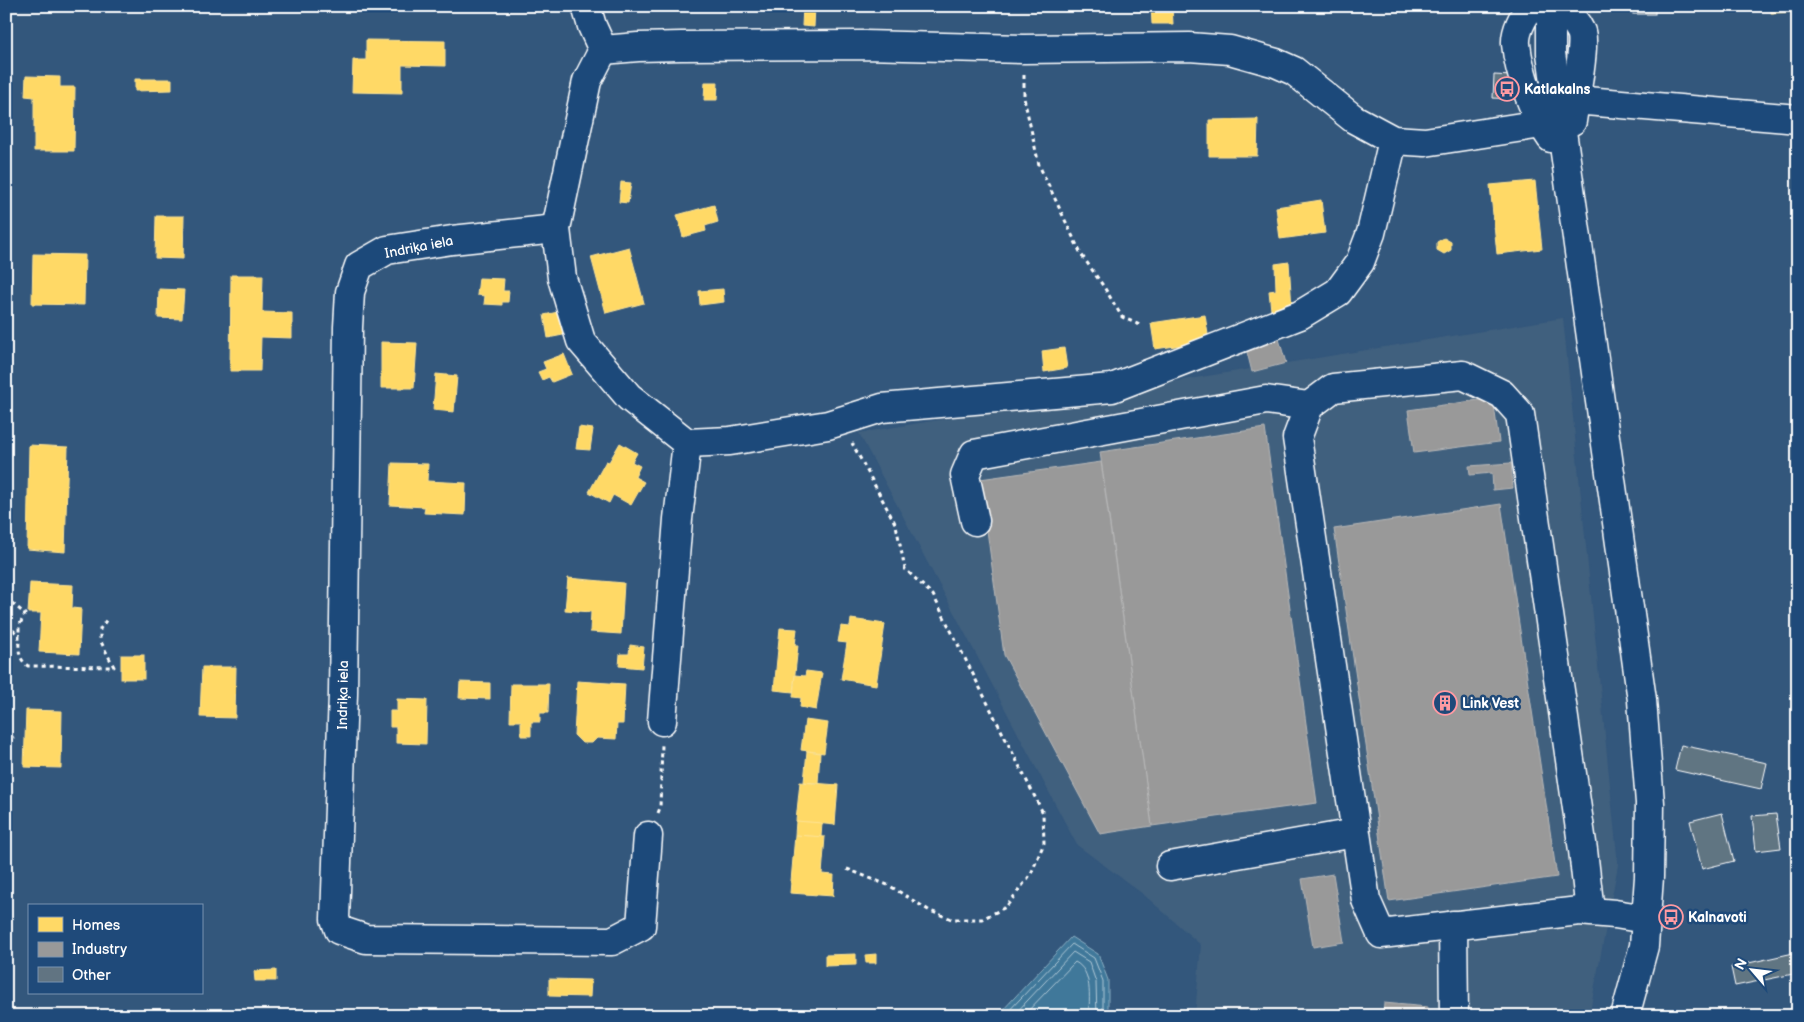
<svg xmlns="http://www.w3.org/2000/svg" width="1804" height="1022" viewBox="0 0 1804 1022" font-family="'Balsamiq Sans',sans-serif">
<rect width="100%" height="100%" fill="#33577c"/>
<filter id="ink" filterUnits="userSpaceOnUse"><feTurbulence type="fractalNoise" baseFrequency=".02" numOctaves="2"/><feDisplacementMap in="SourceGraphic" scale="10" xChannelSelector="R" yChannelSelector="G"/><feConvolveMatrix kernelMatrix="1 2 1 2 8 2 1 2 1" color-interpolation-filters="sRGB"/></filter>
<g filter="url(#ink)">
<path fill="#41607e" d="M1563 318 1618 865 1589 1016H1195L1201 945 1143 894 1077 845 859 433Z"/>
<path fill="#3f789a" stroke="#8caec2" d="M1071 937 1098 954 1108 980V1016H995L1001 1012Z"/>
<g fill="#ffd966" stroke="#ffe494">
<path d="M803 6H815L814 27 802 26Z"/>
<path d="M1151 6H1172L1173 24H1152Z"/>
<path d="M1771 6H1798V12L1771 13Z"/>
<path d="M366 40 445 41V66L402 65V93L352 92 353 60H366Z"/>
<path d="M26 76 60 77V87H75L74 151H34V97L25 96Z"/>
<path d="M135 79H172V90L135 91Z"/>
<path d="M705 82H718L717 100H704Z"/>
<path d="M1258 119 1257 156H1209V120Z"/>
<path d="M1535 181 1542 249 1497 254 1490 185Z"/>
<path d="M621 182 631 183 628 203 619 202Z"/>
<path d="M1321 200 1325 233 1280 239 1276 207Z"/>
<path d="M714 205 718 222 705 226 706 231 683 237 677 215Z"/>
<path d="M156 216H184L183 259 155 258Z"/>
<path d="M1444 238 1451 242V250L1444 254 1437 250V242Z"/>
<path d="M629 247 644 303 606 313 591 257Z"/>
<path d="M33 254 85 255 84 305 32 304Z"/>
<path d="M1289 262 1292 308 1271 310 1269 291 1276 290 1275 264Z"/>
<path d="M231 275H263L262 312 292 313V338L261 337 260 371H230Z"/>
<path d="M479 278 504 279 503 291H509L508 302H502V305L484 304 485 296 477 295Z"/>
<path d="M159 289 184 290 182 319 158 318Z"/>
<path d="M723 289 724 302 700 305 699 291Z"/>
<path d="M558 312 563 335 548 338 544 315Z"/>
<path d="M1205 315 1209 341 1155 349 1151 323Z"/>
<path d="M381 342 417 343 414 388H381Z"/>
<path d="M1064 348 1067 368 1044 372 1042 351Z"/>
<path d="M564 354 572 374 552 382 549 377 542 380 538 372 546 369 543 362Z"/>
<path d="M436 374 457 376 454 412 433 410Z"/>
<path d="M579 427 593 429 590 450 576 449Z"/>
<path d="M620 443 637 453 632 462 640 466 635 477 644 482 631 505 613 495 609 503 589 492 606 461 609 462Z"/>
<path d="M29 445 68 447 65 552 27 549Z"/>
<path d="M392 463 428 464 427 481 466 483 465 515 424 513 425 507 390 505Z"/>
<path d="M568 578 624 583 621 634 590 632 591 612 565 610Z"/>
<path d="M30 583 73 585 72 608 81 609 79 654 39 652 41 613H28Z"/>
<path d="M851 619 885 624 876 685 841 679 847 643 838 642 841 626 850 627Z"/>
<path d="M780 628 797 629 795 645H798L793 692 774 690Z"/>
<path d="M630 645 644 647 642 668 619 666 620 654H629Z"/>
<rect x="121" y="655" width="23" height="24"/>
<path d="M202 667H236L235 718 200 717Z"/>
<path d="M806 671 822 673 816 710 800 707 801 698 793 697 795 675 805 676Z"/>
<path d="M577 681 625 684 623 724H617L616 739 597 738 592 743H582L574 735Z"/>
<path d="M460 682 490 683V699L459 698Z"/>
<path d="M511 684H549L548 713H540V722H531V736H521V721H510Z"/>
<path d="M397 699 427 700 426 744 396 743V727H390V711H397Z"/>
<path d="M26 710 62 711 61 768 24 767Z"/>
<path d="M805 720 828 723 824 753 801 750Z"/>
<path d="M807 751 820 753 818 783 804 782Z"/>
<path d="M800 782 838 785 835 825 796 821Z"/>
<path d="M796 821 822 823 821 837 795 835Z"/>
<path d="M795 835 825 837 822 874 834 875 833 896 790 893Z"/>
<path d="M856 954V965L825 966V955Z"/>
<path d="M876 954V963H866L865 955Z"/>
<path d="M276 970V981H255L254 971Z"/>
<path d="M549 979 591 980 590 997 549 996Z"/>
</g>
<g fill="#999" stroke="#b8b8b8">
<path d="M1279 339 1286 363 1252 372 1246 348Z"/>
<path d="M1493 398 1499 442 1414 453 1408 410Z"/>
<path d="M1265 428 1317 803 1152 826 1100 452Z"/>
<path d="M1101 462 1152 826 1100 834 1004 655 980 479Z"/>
<path d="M1511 463 1513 488 1493 490 1492 473 1470 475 1469 466Z"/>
<path d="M1501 504 1557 877 1389 901 1334 529Z"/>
<path d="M1333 874 1344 942 1313 947 1302 879Z"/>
<path d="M1384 1003 1428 1007 1427 1016H1383Z"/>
</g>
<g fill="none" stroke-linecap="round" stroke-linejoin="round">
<g stroke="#b2c9d7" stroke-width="1">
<path d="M1004 1016 1072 944 1094 958 1103 981V1016"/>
<path d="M1013 1016 1073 952 1089 962 1096 982 1097 1016"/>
<path d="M1023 1016 1075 962C1093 971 1089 998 1089 1016"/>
</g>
</g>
<g fill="#617482" stroke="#fff">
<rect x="1633" y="6" width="22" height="8"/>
<path d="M1494 75 1512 76V99L1493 98Z"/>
<path d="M1681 745 1767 763 1761 789 1675 770Z"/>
<path d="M1722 813 1734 861 1702 869 1690 821Z"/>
<path d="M1776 814 1781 848 1756 851 1752 816Z"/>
<path d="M1798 952V973L1735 986 1731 967Z"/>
</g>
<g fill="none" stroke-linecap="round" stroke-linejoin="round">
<g stroke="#fff" stroke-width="31">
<g id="minor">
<path d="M586 6 592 26 603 50"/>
<path d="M1532 6C1523 15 1515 32 1516 44 1519 74 1534 114 1551 138"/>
<path d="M1551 6V53L1642 700 1650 803 1649 877 1644 946 1625 1016"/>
<path d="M1558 6C1568 13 1576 21 1581 32 1586 44 1574 105 1572 121"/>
<path d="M603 50 638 47 681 46 864 45 1024 49 1189 47 1230 50 1276 63 1294 71 1354 119 1393 140 1425 142 1561 121"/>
<path d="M603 50 587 81 556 229 562 278 581 341 629 397 687 443"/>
<path d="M1558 105 1586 101 1798 119"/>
<path d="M556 229 452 240 387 250 359 266 350 292 348 327 343 694 335 919 339 930 366 939 612 941 641 926 648 836"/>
<path d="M687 443 730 441 828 425 882 408 1112 388 1300 315 1338 292 1360 262 1371 233 1393 140"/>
<path d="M975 521 965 475 974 454 1266 400 1309 406"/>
<path d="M662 721 678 519 687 443"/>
<path d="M1170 866 1355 833"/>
<path d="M1590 912 1583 850 1520 414 1502 394 1463 375 1333 388 1309 406 1297 438 1366 900 1381 934 1579 911 1615 914 1646 919"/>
<path d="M1453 925 1454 1016"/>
</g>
</g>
<g stroke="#fff" stroke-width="3" stroke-dasharray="4 4" stroke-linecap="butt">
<path d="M1024 75V98L1039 165 1081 254 1104 287 1122 317 1142 326"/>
<path d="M12 603 25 614 19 626V634"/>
<path d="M6 625 19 635C19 648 17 658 28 666L114 667 100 640V629L107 619"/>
<path d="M6 741 14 737"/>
<path d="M658 813 660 808 662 745"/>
<path d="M847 869 890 886 930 911 952 919H982L1006 907 1031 874 1044 843 1043 813 933 595 905 569 896 525 852 443"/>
</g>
<use href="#minor" stroke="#1f4a7a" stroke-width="28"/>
</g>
</g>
<defs>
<g id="bus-ring" transform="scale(1.25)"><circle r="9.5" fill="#1f4a7a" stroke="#ff9aa2" stroke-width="1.5"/><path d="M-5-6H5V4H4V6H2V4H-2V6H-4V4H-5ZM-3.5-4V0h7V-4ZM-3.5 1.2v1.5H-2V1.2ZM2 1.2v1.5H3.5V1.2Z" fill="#ff9aa2"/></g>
<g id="building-ring" transform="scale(1.25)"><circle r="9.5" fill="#1f4a7a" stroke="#ff9aa2" stroke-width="1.5"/><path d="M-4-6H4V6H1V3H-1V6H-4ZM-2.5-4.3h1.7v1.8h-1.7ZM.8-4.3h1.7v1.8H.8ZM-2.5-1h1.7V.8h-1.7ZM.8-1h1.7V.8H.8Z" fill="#ff9aa2"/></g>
</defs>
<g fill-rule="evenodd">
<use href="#bus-ring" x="1507" y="89"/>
<use href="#building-ring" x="1445" y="703"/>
<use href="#bus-ring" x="1671" y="917"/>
</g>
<g text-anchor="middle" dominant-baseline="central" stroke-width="5" stroke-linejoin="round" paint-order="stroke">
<g font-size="14" font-weight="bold" fill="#fff" stroke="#1f4a7a" text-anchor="start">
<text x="1524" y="89">Katlakalns</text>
<text x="1462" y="703">Link Vest</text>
<text x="1688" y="917">Kalnavoti</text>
</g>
<g font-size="14" fill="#fff" stroke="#1f4a7a">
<text transform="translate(419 247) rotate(-11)">Indriķa iela</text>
<text transform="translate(343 695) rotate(-89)">Indriķa iela</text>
</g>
</g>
<rect width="1804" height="1022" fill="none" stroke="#1f4a7a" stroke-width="25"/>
<rect x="12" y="12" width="1779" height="997" fill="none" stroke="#fff" stroke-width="2" filter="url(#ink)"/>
<rect x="28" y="904" width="175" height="90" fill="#1f4a7a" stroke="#7992af"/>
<rect x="38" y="917" width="25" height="15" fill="#ffd966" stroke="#7992af"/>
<text x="72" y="930" font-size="15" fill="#ffffff">Homes</text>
<rect x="38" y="942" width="25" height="15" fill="#999999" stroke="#7992af"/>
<text x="72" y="954" font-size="15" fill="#ffffff">Industry</text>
<rect x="38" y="967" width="25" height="15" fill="#617482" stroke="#7992af"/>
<text x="72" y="980" font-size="15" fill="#ffffff">Other</text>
<g transform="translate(1752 970) rotate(298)" stroke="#1f4a7a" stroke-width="4" paint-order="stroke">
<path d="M0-4L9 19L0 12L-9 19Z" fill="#ffffff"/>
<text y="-8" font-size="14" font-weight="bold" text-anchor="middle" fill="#ffffff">N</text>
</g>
</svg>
